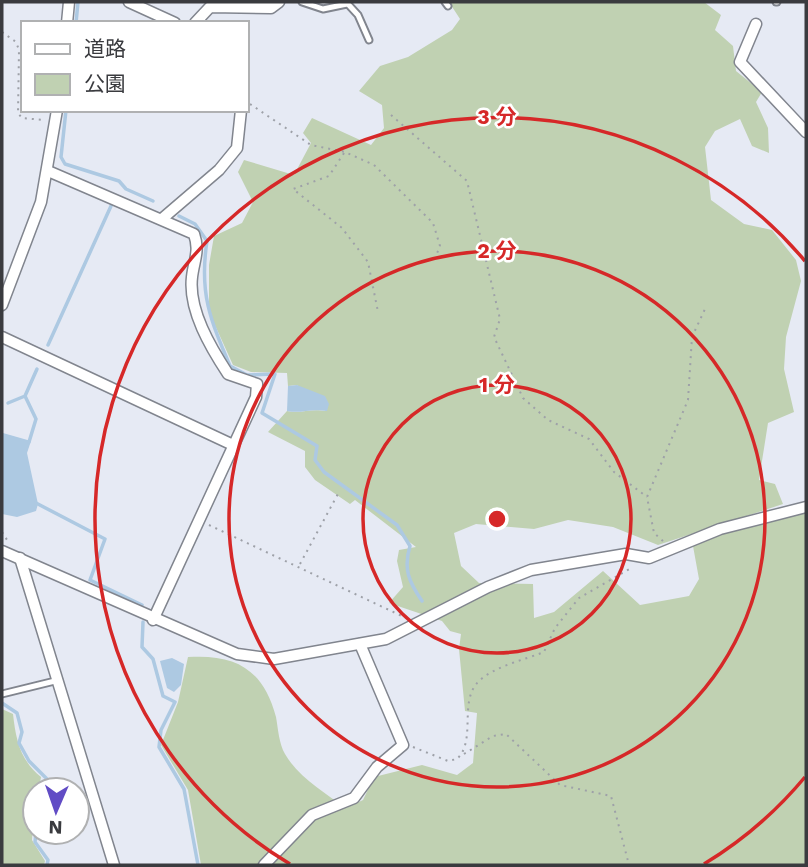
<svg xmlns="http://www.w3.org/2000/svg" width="808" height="867" viewBox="0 0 808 867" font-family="'Work Sans','Noto Sans JP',sans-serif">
<rect width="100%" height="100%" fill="#e6eaf4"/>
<g fill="#c0d1b2">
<path d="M449 2H704L721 15 715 30 733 46 736 71 762 92 756 102 768 128 769 153 752 146 740 119 715 131 705 147 711 200 744 224 772 230 796 260 801 281 786 337 784 369 794 412 768 423 759 480 775 484 783 504 658 545 613 527 568 520 534 529 476 524 454 533 461 566 479 583 533 584 534 618 554 612 603 571 640 605 689 596 699 579 693 546 732 529 800 511 806 513V865H201L188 790 161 745 178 702 188 657C236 654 263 669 276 717 278 728 279 744 285 754 298 777 325 793 346 808L363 800 374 777 422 765 457 775 473 763 477 713 465 711 459 649 461 634 450 631 442 621 389 603 403 587 397 561 399 550 416 547 355 500 350 504 315 480 305 467V451L268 432 287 411C302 414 309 408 326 411L297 385 288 386 287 373 251 372 233 365 209 312V265L214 236 242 223 253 202 238 172 244 160 294 175 311 143 303 133 312 118 371 145 384 128 382 105 359 91 380 66 408 57 452 30 460 19Z"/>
<path d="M2 709 13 714C16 740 20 760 41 777L39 790H35L32 840 45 861 44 865H2Z"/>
</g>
<g fill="#adc9e2">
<path d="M297 385 325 396 329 404 327 411C309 408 302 414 287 411L288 386Z"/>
<path d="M3 433 31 441 27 453 38 504 36 511 17 517 2 514Z"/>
<path d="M172 658 184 664 181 685 174 692 167 688 160 661Z"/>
</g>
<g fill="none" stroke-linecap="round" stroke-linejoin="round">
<g stroke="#adc9e2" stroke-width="3.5">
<path d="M76 23 78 2"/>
<path d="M66 110 61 157 65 164 119 181 126 189 153 201"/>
<path d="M179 216 195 224 207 241C199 293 210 319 230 366L247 375 275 374 262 413 317 446 315 460 324 472 397 525 410 546C403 569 409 582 422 601"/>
<path d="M48 345 111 206"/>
<path d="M25 396 36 419 29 442"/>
<path d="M8 403 25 396 37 369"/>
<path d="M36 503 105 539 90 580 142 605"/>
<path d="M143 622 142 647 153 659 163 696 175 702 161 730 159 747 184 789 198 865"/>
<path d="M2 703 17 713 22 732 19 743 29 761 47 779 44 790"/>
<path d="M36 832 35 842 48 860 47 865"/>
</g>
<g stroke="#81858e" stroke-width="9">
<g id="service">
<path d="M302 2 323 9 347 4"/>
<path d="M346 2 358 15 369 40"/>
<path d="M445 2 448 6"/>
<path d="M776 2H777"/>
<path d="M2 694 59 680"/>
</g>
</g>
<g stroke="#81858e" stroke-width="13">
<g id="minor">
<path d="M129 2 175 23"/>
<path d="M67 23 69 2"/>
<path d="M195 23 210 7 271 8 279 2"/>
<path d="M756 24 740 62 806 132"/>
<path d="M48 171 194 234C200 251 194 260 192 277 188 310 211 348 228 374L257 384 256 397 153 620"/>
<path d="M163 218 219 170 237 148 241 110"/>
<path d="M2 305 41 202 57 110"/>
<path d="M2 337 233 445"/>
<path d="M2 551 237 654 274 659 386 639 488 587 531 570 626 554 649 558 720 529 806 507"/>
<path d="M20 558 114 865"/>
<path d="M264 865 312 815 354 798 377 767 403 745 360 644"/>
</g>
</g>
<g stroke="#9ea1a8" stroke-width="2" stroke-dasharray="2 5" stroke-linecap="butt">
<path d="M2 32 16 42 19 50 18 113 22 118 44 120"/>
<path d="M250 104 311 145 345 152 374 165 433 223 440 246 433 263"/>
<path d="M391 115 467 181 500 319 494 337 523 398 548 420 589 439 614 472 647 497"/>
<path d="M344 153 329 176 293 189 342 228 368 262 378 312"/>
<path d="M209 525 406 618"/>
<path d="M2 532 9 543"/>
<path d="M663 541 654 533 647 497 688 400 692 337 705 309"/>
<path d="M300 564 339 492"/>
<path d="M413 747 448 761 457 759C477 740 458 701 479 681 495 666 524 660 544 652L555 628 579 598 633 567"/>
<path d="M464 754 493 736 506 734 560 785 611 796 629 865"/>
</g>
<use href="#service" stroke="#fff" stroke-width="5"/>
<use href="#minor" stroke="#fff" stroke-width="10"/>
</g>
<g fill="none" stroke="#d62828" stroke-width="3.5">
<circle cx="497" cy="519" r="134"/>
<circle cx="497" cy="519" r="268"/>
<path d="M805 777A402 402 0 0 1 704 864M290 864A402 402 0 1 1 805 261"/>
</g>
<circle cx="497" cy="519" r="10" fill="#d62828" stroke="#fff" stroke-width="3.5"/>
<g font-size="21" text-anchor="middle" font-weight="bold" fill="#d62828" stroke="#fff" stroke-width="5" stroke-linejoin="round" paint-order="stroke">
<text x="497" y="124">3 分</text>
<text x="497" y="258">2 分</text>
<text x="497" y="392">1 分</text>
</g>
<rect width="808" height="867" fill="none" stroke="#3a3b3f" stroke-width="7"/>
<rect x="21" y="21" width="228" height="91" fill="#ffffff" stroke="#b0b1b2" stroke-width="2"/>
<rect x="35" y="44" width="35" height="10" fill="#ffffff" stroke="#b0b1b2" stroke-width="2"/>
<text x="84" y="56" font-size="21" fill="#3a3b3f">道路</text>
<rect x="35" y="74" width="35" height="21" fill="#c0d1b2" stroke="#b0b1b2" stroke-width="2"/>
<text x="84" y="91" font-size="21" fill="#3a3b3f">公園</text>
<g transform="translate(56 811) rotate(182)"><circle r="33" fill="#ffffff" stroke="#b0b1b2" stroke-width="2"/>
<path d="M0-5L12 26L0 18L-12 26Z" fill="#614cc5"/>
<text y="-10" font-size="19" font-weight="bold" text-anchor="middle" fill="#3a3b3f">N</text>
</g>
</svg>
